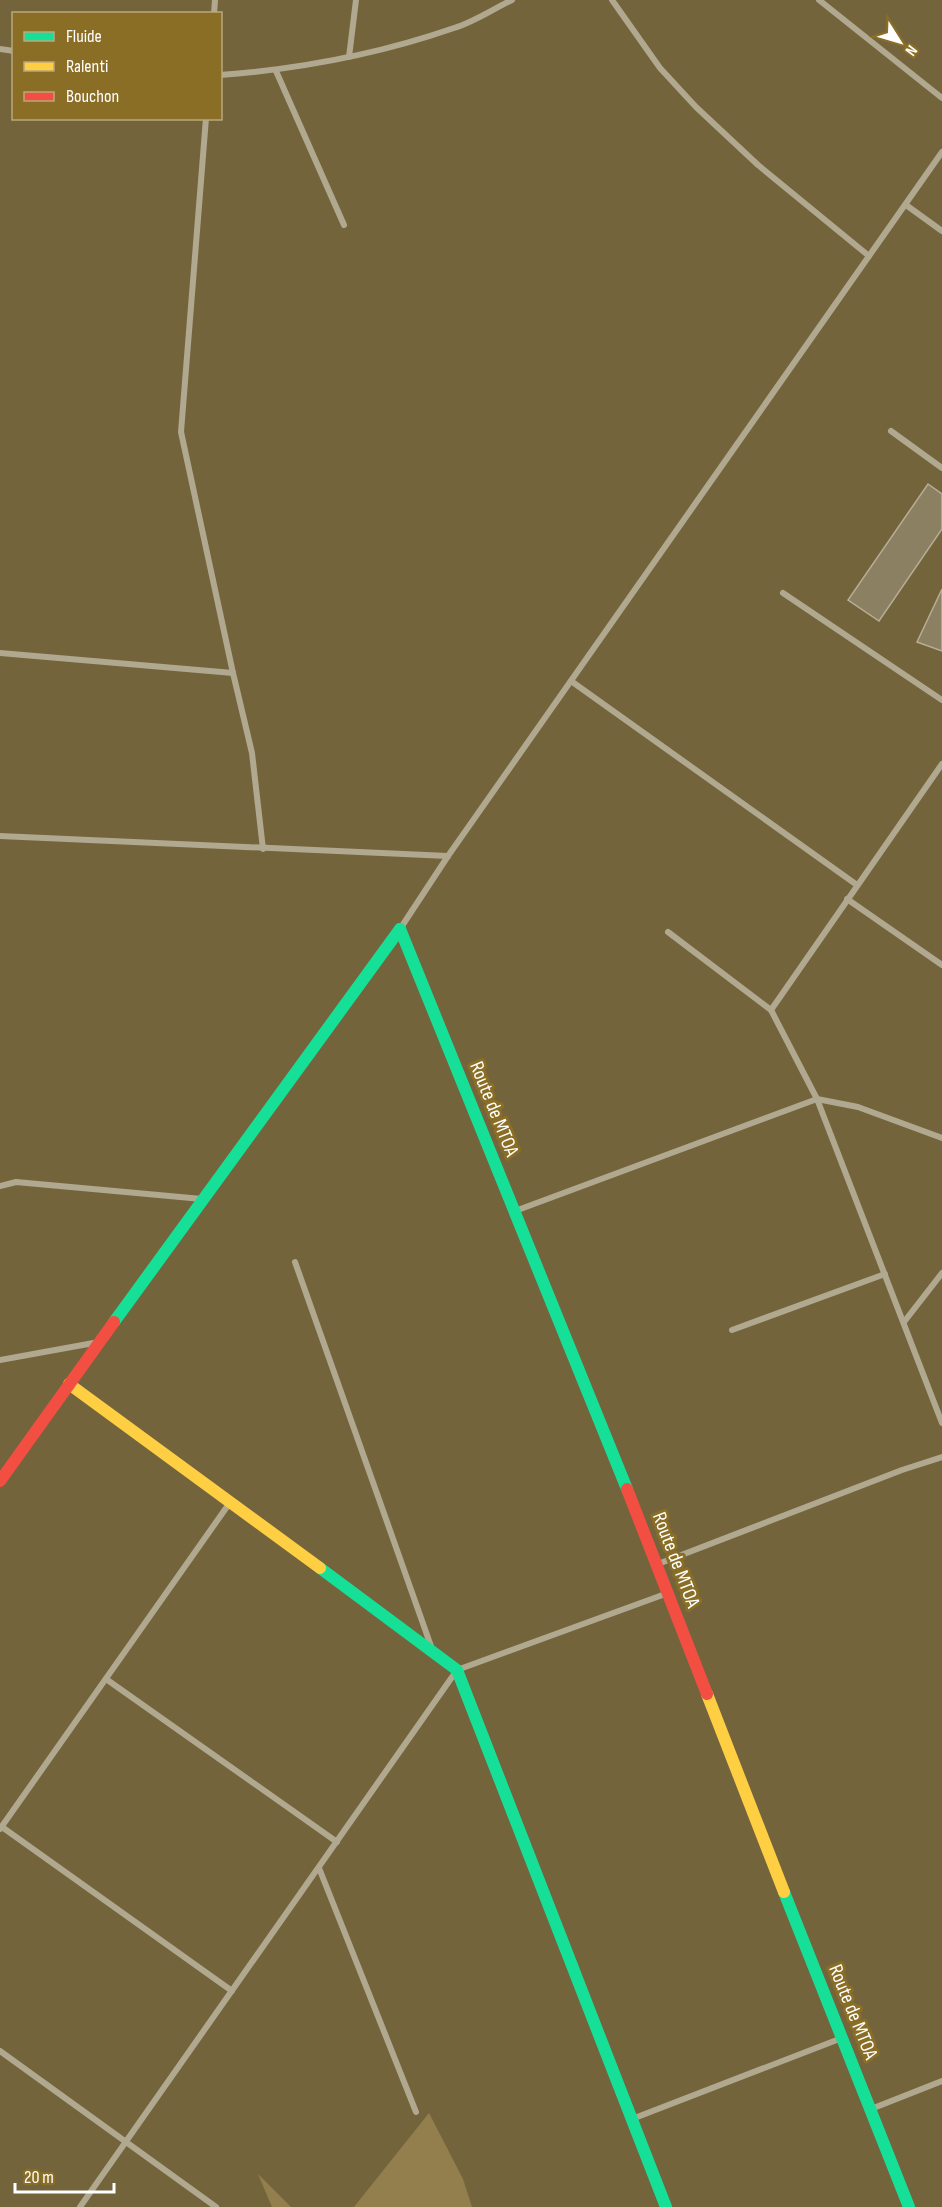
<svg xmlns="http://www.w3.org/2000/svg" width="942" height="2207" viewBox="0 0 942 2207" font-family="'Sofia Sans Condensed',sans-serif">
<rect width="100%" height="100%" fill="#74643c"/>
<g fill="#937e4e">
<path d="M429 2113 463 2179 472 2207H354Z"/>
<path d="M258 2174 291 2207H272Z"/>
</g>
<g fill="#8c8062" stroke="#b7ae97" stroke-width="1.5">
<path d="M928 484 942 494V529L879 621 848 600Z"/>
<path d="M942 589V651L917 642Z"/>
</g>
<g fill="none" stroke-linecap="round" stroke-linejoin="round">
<g stroke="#b1a890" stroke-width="6">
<path d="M612 0 660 68 696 107 758 165 869 256"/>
<path d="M819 0 942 98"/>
<path d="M214 14 215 0"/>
<path d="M0 49 14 51"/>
<path d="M349 57 356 0"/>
<path d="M276 71 344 225"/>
<path d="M220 75C300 69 379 54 454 28 474 22 493 9 512 0"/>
<path d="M206 118 181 432 233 673 252 753 263 849"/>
<path d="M906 205 942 231"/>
<path d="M891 431 942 468"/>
<path d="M783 593 942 700"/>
<path d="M0 653 233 673"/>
<path d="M571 681 857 885"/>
<path d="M0 836 448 856"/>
<path d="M847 899 942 965"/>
<path d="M400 929 448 856 942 152"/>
<path d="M668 932 771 1010 817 1099 942 1423"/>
<path d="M771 1010 942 764"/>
<path d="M0 1186 16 1182 202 1199"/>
<path d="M515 1211 817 1099 858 1107 942 1138"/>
<path d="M295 1262 432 1649"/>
<path d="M904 1322 942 1273"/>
<path d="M732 1330 885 1274"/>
<path d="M0 1360 99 1342"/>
<path d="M658 1564 902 1470 942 1457"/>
<path d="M106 1679 337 1842"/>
<path d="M2 1827 232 1991"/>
<path d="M0 1829 231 1501"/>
<path d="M319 1868 416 2112"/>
<path d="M0 2051 216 2207"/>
<path d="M871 2109 942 2081"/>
<path d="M632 2119 842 2038"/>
<path d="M80 2207 457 1670 668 1593"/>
</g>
<g stroke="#16e098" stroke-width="12">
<path d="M400 929 627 1489"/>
<path d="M114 1322 400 929"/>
<path d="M320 1568 457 1670 666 2207"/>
<path d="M784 1892 909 2207"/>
</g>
<g stroke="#ffcf43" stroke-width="12">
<path d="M69 1384 320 1568"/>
<path d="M707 1694 784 1892"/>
</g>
<g stroke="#f24e42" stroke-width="12">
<path d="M0 1481 114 1322"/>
<path d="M627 1489 707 1694"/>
</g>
</g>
<g text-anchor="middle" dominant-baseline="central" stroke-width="6" stroke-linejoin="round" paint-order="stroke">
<g font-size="20" fill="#fff" stroke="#8a6e26">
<text transform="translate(494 1109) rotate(68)">Route de MTOA</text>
<text transform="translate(676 1560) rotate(69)">Route de MTOA</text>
<text transform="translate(853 2012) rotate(68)">Route de MTOA</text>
</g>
</g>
<rect x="12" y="12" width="210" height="108" fill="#8a6e26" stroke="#b9a87d" stroke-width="1.5"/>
<rect x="24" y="32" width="30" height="9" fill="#16e098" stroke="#b9a87d" stroke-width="1.5"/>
<text x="66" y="42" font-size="18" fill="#ffffff">Fluide</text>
<rect x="24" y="62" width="30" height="9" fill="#ffcf43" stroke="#b9a87d" stroke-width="1.5"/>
<text x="66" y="72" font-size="18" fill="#ffffff">Ralenti</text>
<rect x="24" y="92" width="30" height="9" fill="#f24e42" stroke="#b9a87d" stroke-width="1.5"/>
<text x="66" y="102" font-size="18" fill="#ffffff">Bouchon</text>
<g transform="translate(900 42) rotate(127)" stroke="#8a6e26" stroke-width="4.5" paint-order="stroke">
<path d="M0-4.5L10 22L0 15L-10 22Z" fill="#ffffff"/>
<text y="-9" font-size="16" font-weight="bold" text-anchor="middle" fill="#ffffff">N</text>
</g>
<path d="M15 2183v9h99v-9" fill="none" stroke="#ffffff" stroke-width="3"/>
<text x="24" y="2183" font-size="18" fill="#ffffff" stroke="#8a6e26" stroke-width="4.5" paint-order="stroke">20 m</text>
</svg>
